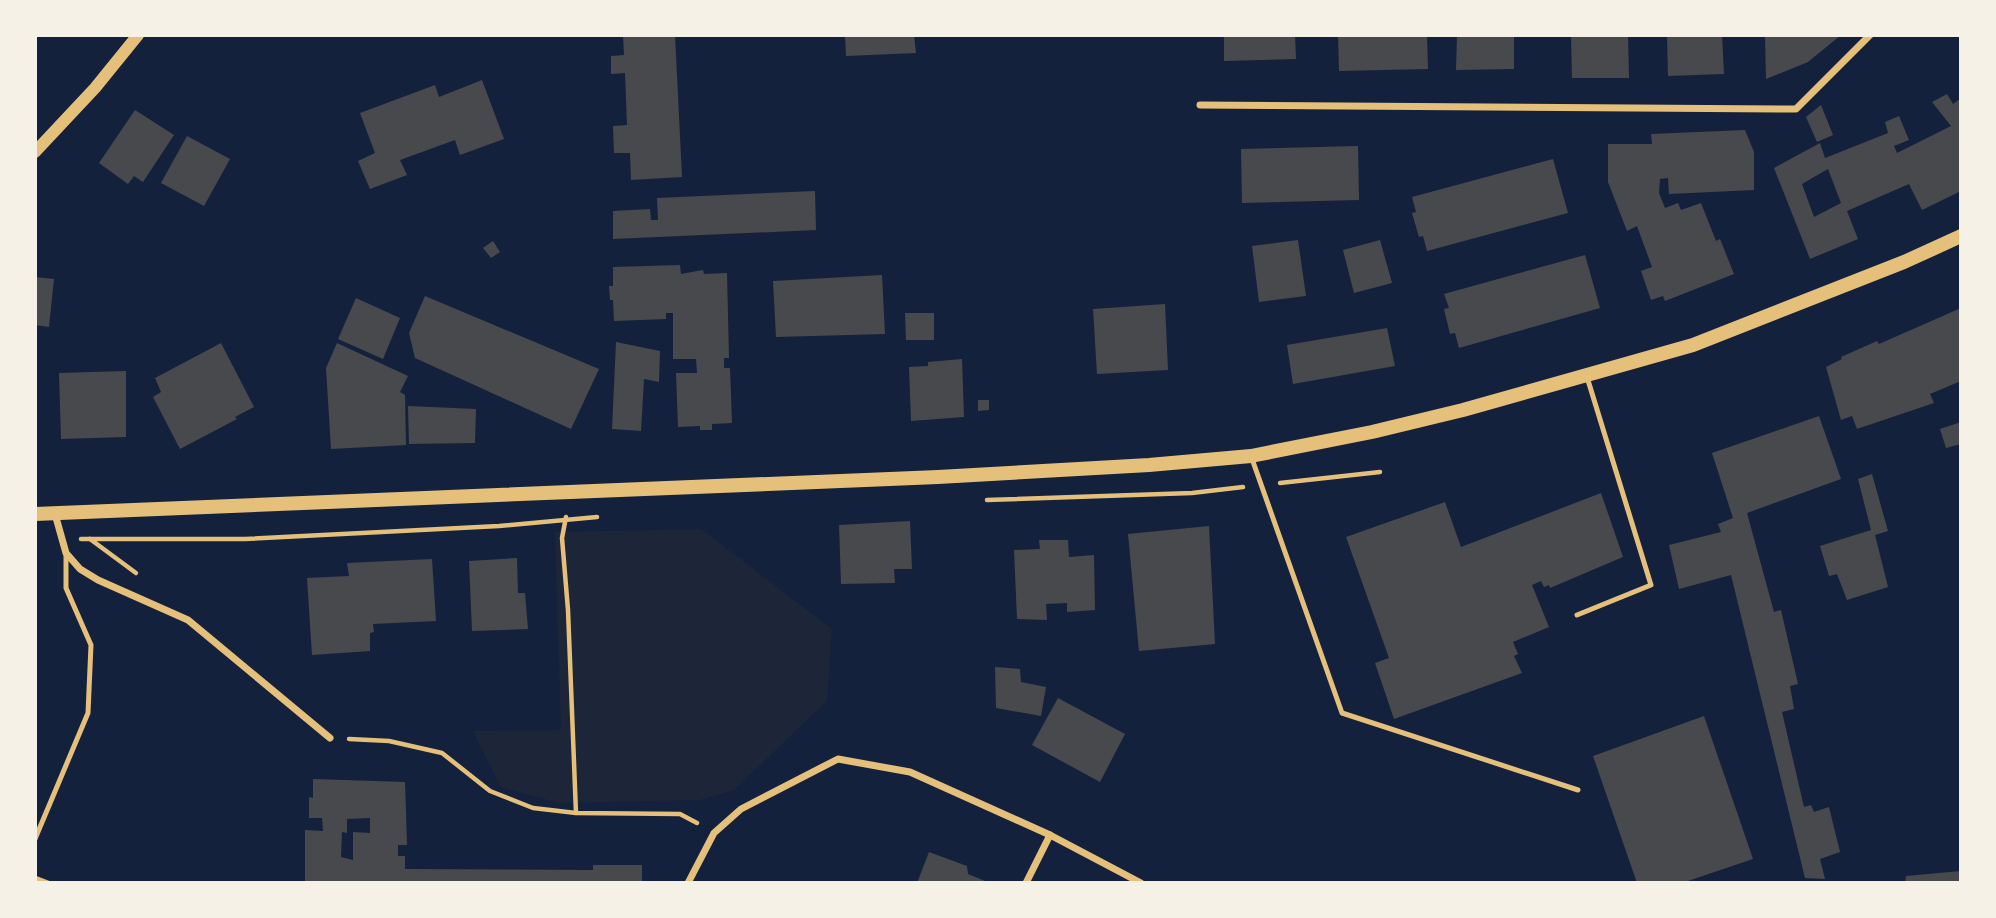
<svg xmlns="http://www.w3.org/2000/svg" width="1996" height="918" viewBox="0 0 1996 918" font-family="'PT Sans',sans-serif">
<rect width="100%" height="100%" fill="#14213d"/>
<path fill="#1d2539" d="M701 529 832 629 827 701 734 790 700 800 559 803 501 787 473 731 561 730 555 532Z"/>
<g fill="#48494c" fill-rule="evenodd">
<path d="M623 35H675L682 177 631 180 630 153H614L613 126 627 125 625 73 611 74V56L624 55Z"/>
<path d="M845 35H914L916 53 846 56Z"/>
<path d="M1224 35H1295L1296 59 1224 61Z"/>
<path d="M1338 35H1427L1428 69 1339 71Z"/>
<path d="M1457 35H1514V69L1456 70Z"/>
<path d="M1571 35H1628L1629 78H1572Z"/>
<path d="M1667 35H1722L1724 74 1668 76Z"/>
<path d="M1765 35H1841L1808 62 1766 79Z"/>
<path d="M482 80 504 139 460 155 455 140 400 160 407 175 370 189 358 161 375 153 360 113 435 85 439 97Z"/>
<path d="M1947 94 1953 104 1960 99 1961 101V191L1922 210 1909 184 1847 211 1858 239 1810 259 1774 168 1820 143 1825 158 1888 133 1885 122 1899 116 1909 140 1894 146 1897 153 1951 126 1932 102ZM1828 169 1841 203 1814 217 1802 184Z"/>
<path d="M1821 105 1833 135 1817 142 1806 117Z"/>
<path d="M135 110 174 135 143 182 134 176 128 184 99 163Z"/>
<path d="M1745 130 1754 152V190L1669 194 1668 178 1660 179 1659 193 1665 208 1678 203 1681 210 1701 203 1716 241 1720 239 1734 274 1665 301 1663 296 1651 300 1641 271 1652 267 1637 226 1627 231 1608 182V144H1652L1651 134Z"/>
<path d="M187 136 230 159 204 206 161 183Z"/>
<path d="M1358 146 1359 200 1242 203 1241 149Z"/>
<path d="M1553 159 1568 213 1427 251 1423 236 1419 237 1412 213 1416 212 1412 197Z"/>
<path d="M815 191 816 230 613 239V211L650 209 651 220H658L657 198Z"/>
<path d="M1298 240 1306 296 1259 302 1252 246Z"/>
<path d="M1380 240 1392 283 1354 293 1343 250Z"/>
<path d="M493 241 500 252 491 258 483 248Z"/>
<path d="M1585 255 1600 308 1459 348 1455 333 1450 334 1444 309 1449 308 1444 294Z"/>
<path d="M680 265 681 274 703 270 704 274 727 273 729 358H724V368H730L732 423 712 424V430H700V426L678 427 676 373H697L696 359H673V313H666V319L614 321 613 300H610L609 286H613V267Z"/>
<path d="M882 275 885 334 776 337 773 281Z"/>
<path d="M35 277 54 279 49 327 35 325Z"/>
<path d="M425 296 599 369 571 429 415 358 409 333Z"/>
<path d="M356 298 400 318 383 359 338 339Z"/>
<path d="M1165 304 1168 370 1097 374 1093 309Z"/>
<path d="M1961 308V381L1930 394 1934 403 1857 429 1852 416 1841 420 1826 367 1842 359 1841 357 1877 341 1879 344Z"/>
<path d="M905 313H934V340H906Z"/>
<path d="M1387 328 1395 366 1293 384 1287 345Z"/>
<path d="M616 342 660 351 659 382 644 379 641 431 612 429Z"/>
<path d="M221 343 254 407 235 417 237 419 180 449 153 397 161 392 155 378Z"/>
<path d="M337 343 408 376 400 392 405 395 406 445 331 449 326 368Z"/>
<path d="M962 359 964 417 911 421 909 367 928 366V362Z"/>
<path d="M126 371V437L61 439 59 373Z"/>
<path d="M978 400H989V410L978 411Z"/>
<path d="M408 406 476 409 475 443 409 444Z"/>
<path d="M1819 416 1841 479 1747 513 1774 612 1781 610 1798 684 1790 686 1794 709 1782 712 1804 807 1811 805 1814 812 1829 807 1840 852 1820 859 1825 879 1805 878 1731 575 1679 589 1669 545 1721 532 1718 524 1733 518 1712 453Z"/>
<path d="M1961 422V444L1946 448 1940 429Z"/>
<path d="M1872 474 1888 531 1875 535 1888 587 1847 600 1837 574 1829 576 1820 546 1871 530 1858 479Z"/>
<path d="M1601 493 1623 557 1550 588 1549 585 1544 587 1541 581 1532 585 1549 627 1513 642 1518 654 1514 656 1522 673 1394 719 1375 663 1389 658 1346 537 1445 502 1461 547Z"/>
<path d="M910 521 912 569H894L895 583 841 584 839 525Z"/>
<path d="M1209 526 1215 644 1139 651 1128 534Z"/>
<path d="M1039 540H1068L1069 557 1094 555 1095 610 1067 612V603L1046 604 1047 620 1017 619 1014 550 1040 549Z"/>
<path d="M517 558 518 593H525L528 629 472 631 469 561Z"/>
<path d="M432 559 436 621 373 624 374 632 370 633V651L312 655 307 578 349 576 347 563Z"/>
<path d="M995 667 1020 669 1021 682 1046 687 1041 716 996 708Z"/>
<path d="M1058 698 1125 734 1100 782 1032 745Z"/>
<path d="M1704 716 1753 859 1682 883H1637L1593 756Z"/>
<path d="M313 779 405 782 407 845H398V856H405V869L593 870V865H642V883H305V830L323 831 322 818H309V797L313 798ZM370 818V833L353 832V860L341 857 342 832 347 833V819Z"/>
<path d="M929 852 967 866 968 874 990 883H917Z"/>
<path d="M1961 871 1959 883H1905L1906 876Z"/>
</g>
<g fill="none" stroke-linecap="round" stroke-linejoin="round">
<g stroke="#e5c07b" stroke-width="4.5">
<path d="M1280 483 1380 472"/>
<path d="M987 500 1192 493 1243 487"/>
<path d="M566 517 562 538 568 610 576 813"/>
<path d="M81 539H245L499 526 597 517"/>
<path d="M90 539 136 573"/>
<path d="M349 739 389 741 442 753 490 791 533 808 576 813 680 814 697 823"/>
</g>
<g stroke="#e5c07b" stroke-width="5">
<path d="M1251 456 1342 713 1578 790"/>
<path d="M1577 615 1651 585 1587 377"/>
<path d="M35 839 88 713 91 645 66 588V553"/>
<path d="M35 878 48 883"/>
</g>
<g stroke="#e5c07b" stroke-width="7">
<path d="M1200 105 1796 109 1870 35"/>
<path d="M55 514 66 553 80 569 98 580 188 620 330 738"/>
<path d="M688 883 714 833 741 809 838 759 910 772 1050 835 1141 883"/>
<path d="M1026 883 1050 835"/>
</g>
<path stroke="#e5c07b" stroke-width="12" d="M35 152 95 88 138 35"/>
<path stroke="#e5c07b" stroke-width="14" d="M35 514 938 477 1149 465 1251 456 1372 432 1463 410 1693 345 1904 262 1961 236"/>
</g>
<rect width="1996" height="918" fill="none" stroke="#f6f1e7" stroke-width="74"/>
</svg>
